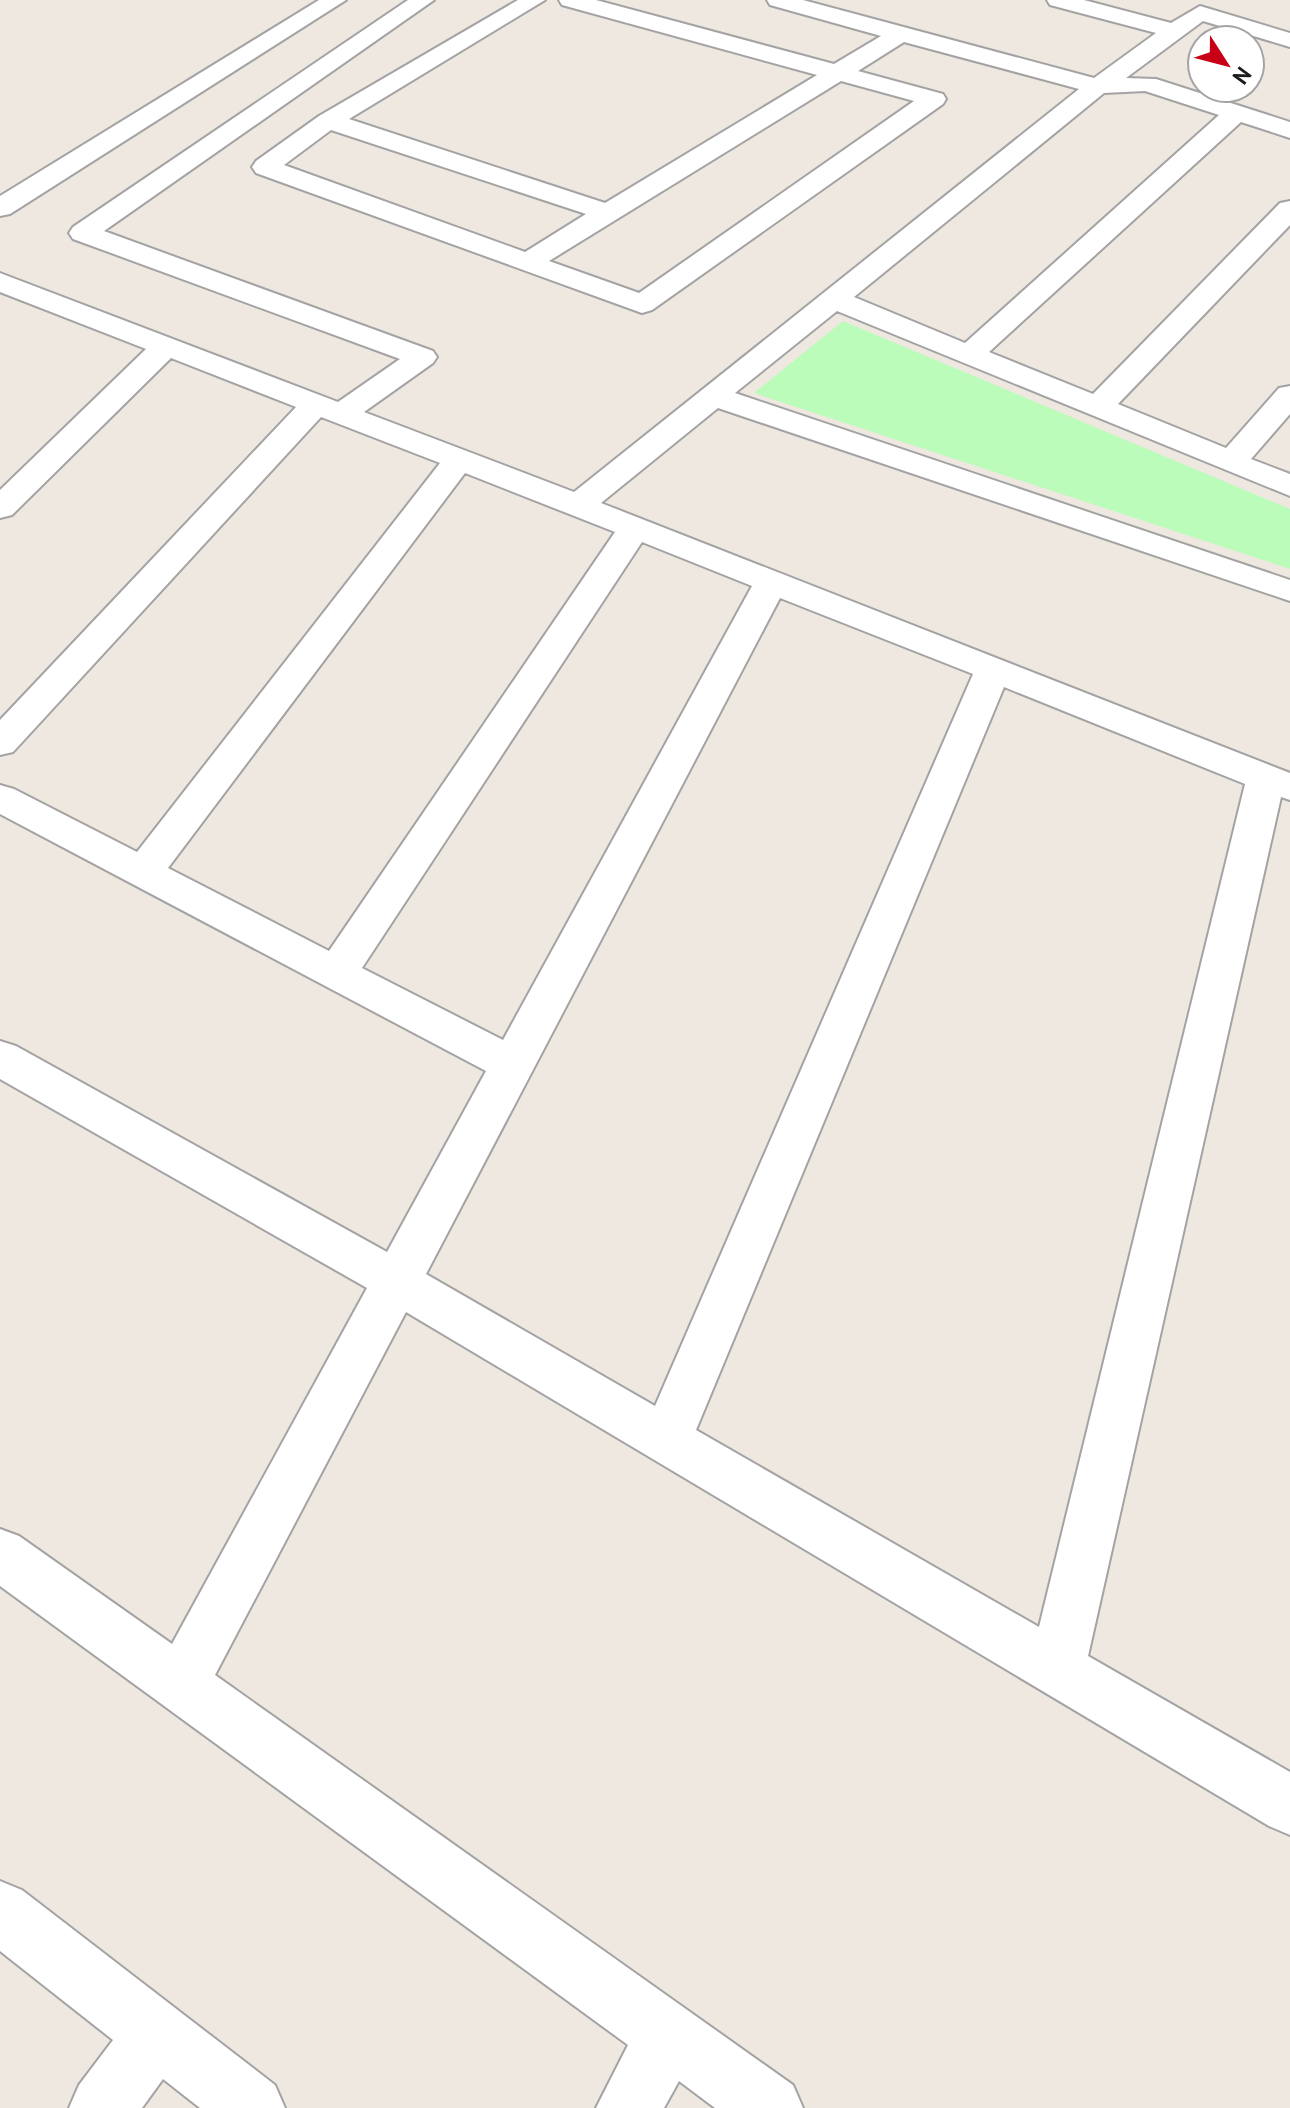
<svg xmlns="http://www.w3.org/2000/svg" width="1290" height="2108" viewBox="0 0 1290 2108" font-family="'PT Sans',sans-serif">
<rect width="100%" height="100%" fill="#eee8e1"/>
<path fill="#bcfcba" d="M843 321 1290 509V569L754 393Z"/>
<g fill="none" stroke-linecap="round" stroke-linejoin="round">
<g stroke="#a3a3a3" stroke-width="4">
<g id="minor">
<path d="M319 0H346L10 214 0 216V196Z"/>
<path d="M408 0H434L104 231 433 351 437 357 433 363 364 412 574 492 1079 89 904 42 858 71 943 94 946 99 943 104 652 310 642 313 256 173 252 167 256 161 319 116 518 0H545L349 119 605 203 817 75 562 5 559 0H596L834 64 881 36 770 5 767 0H803L1094 78 1156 33 1050 5 1047 0H1084L1171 23 1200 6 1290 33V47L1203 21 1126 78 1156 79 1290 122V138L1241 122 989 352 1093 394 1280 203 1290 201V225L1118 404 1226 448 1279 388 1290 386V414L1251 459 1290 474V496L837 311 735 393 1290 580V601L718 408 601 503 1290 773V800L1281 797 1088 1656 1290 1772V1835L1269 1826 406 1312 215 1675 793 2085 803 2108H715L679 2081 664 2108H596L628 2045 0 1586V1529L19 1536 172 1644 367 1288 0 1079V1041L16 1046 387 1252 486 1071 0 814V785L14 789 137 852 440 463 321 417 13 752 0 755V720L296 407 171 358 12 515 0 518V490L146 349 0 292V273L338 402 400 359 73 239 69 233 73 227ZM841 81 914 101 639 293 549 261ZM1145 91 1219 115 965 343 854 297 1104 93ZM331 130 586 214 525 252 284 165ZM465 473 615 532 329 951 168 868ZM642 542 752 586 503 1040 362 968ZM780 598 973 674 655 1406 426 1274ZM1004 687 1245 784 1039 1627 696 1430Z"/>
<path d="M0 1881 22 1890 275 2085 285 2108H200L163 2079 142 2108H69L79 2085 113 2040 0 1951Z"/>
</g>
</g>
<use href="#minor" fill="#fff" fill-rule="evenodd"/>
</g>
<g transform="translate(1226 64) rotate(126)"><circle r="38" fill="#ffffff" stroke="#a4a4a4" stroke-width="2"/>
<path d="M0-6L14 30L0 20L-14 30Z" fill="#c80016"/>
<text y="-12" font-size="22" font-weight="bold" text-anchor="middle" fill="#1c1c1c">N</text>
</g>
</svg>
